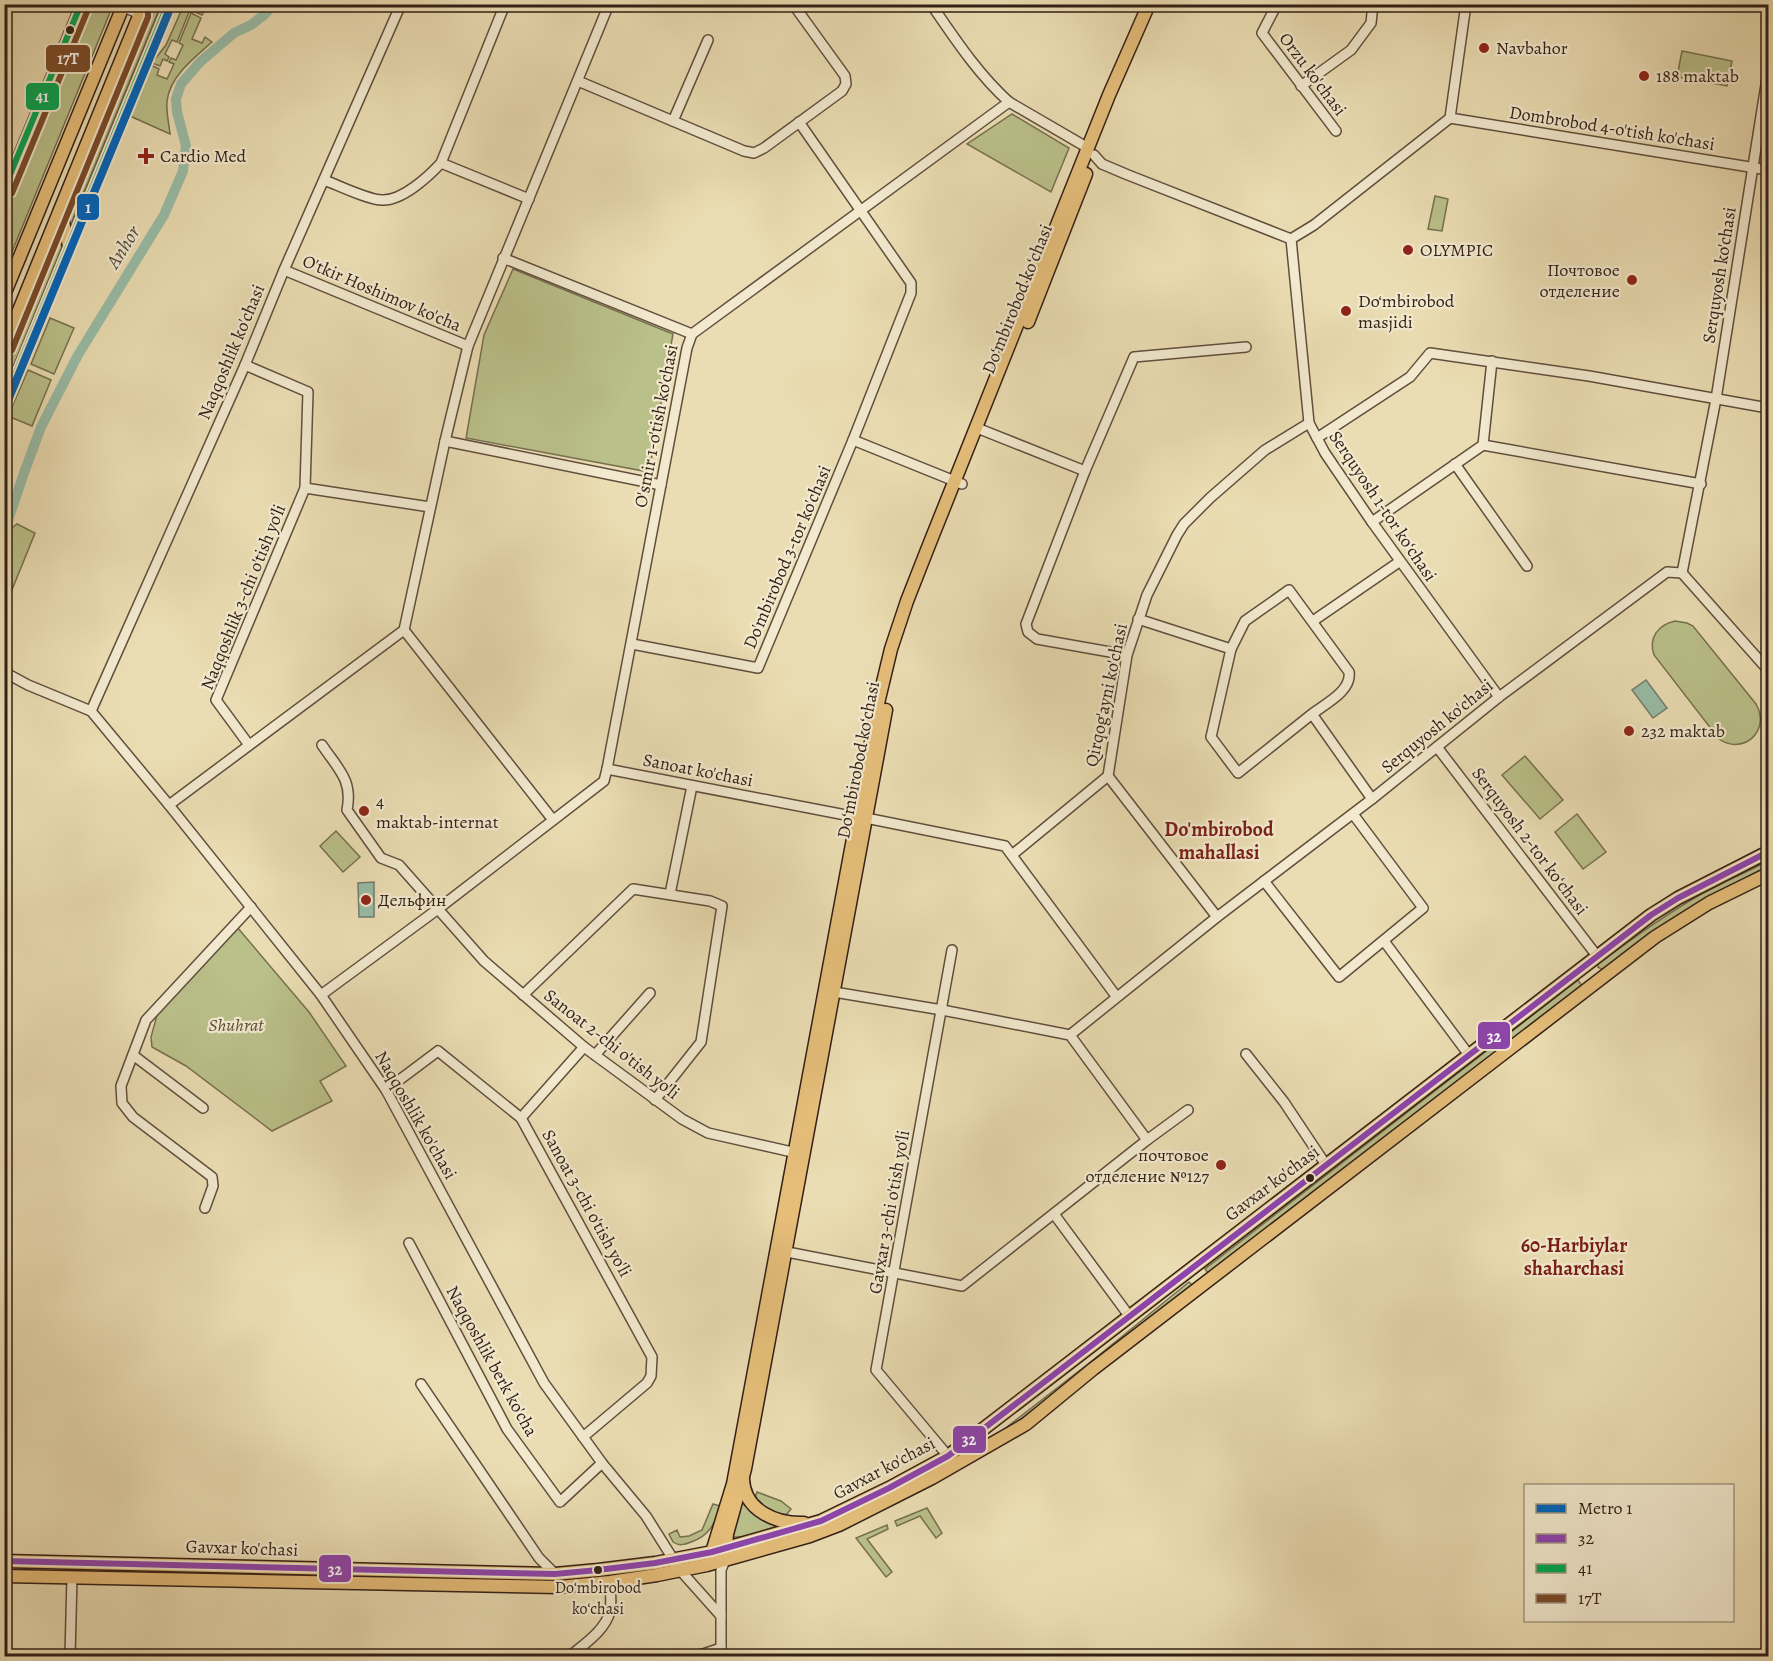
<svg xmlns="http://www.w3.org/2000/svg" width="1773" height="1661" viewBox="0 0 1773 1661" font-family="Alegreya,serif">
<rect width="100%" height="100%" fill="#ebddb3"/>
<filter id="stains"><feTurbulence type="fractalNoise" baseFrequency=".00333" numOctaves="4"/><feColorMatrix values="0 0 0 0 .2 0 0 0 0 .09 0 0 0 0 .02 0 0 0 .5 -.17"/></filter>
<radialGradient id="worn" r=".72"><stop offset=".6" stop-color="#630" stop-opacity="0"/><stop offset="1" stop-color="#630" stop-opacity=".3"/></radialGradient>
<g fill="#bac08a" stroke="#767050" stroke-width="1.5">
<path d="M89 5H96L111 10 5 269V209Z"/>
<path d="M153 5H161L68 231 66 218Z"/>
<path d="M182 5V4L207 5 202 15 182 6Z"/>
<path d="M182 9 189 12 177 42 172 40 165 54 169 57 167 61 163 59 160 66 152 63 166 45Z"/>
<path d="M191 13 201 18 192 39 202 43 205 37 212 42C195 57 170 76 167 101 166 112 169 124 170 134L130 116 151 65 159 69 157 75 167 79 174 64 169 62 171 58 176 60 183 45 179 43Z"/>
<path d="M1682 51 1732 61 1727 86 1677 77Z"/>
<path d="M1012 114 1069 148 1051 192 967 144Z"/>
<path d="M1435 196 1448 199 1442 231 1428 229Z"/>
<path d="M57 234 62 247 5 387V365Z"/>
<path d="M513 269 673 334 649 472 466 438 484 335Z"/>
<path d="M50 318 74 328 54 374 31 364Z"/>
<path d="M28 370 51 380 32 426 8 416Z"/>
<path d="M17 524 35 533 5 607V533Z"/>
<path d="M1675 621 1687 623 1693 626 1756 704C1771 730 1744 756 1719 739L1654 655C1648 638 1658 625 1675 621Z"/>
<path d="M1525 756 1563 800 1540 819 1502 775Z"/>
<path d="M1577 814 1606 852 1583 869 1555 832Z"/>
<path d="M336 831 360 857 343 872 320 846Z"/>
<path d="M1768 861V866L1701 901 1636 944 1603 970 1598 967V964C1630 940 1663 916 1698 896 1721 883 1745 873 1768 861Z"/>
<path d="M237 927 309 1012 346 1066 320 1081 332 1101 272 1131 186 1066 152 1047 151 1037 157 1015Z"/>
<path d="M1578 980 1582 986 1208 1273 1205 1269Z"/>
<path d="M1189 1282 1192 1285 1191 1287 995 1439 994 1437 1093 1360Z"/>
<path d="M757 1492 781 1501 791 1509 786 1515 771 1512 754 1500Z"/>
<path d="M740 1500 753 1512 781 1525 746 1537H733Z"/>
<path d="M713 1504 720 1506C715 1524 709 1536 691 1542 684 1545 679 1546 673 1542L669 1534 677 1530 680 1537 689 1536 702 1530Z"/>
<path d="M927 1508 942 1533 936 1538 920 1516 897 1526 895 1521Z"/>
<path d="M887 1525 888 1529 867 1539 892 1572 886 1577 856 1538Z"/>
</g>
<g fill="#99bda8" stroke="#707e6e" stroke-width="1.5">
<path d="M1646 680 1667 708 1653 718 1632 690Z"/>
<path d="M374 882V917H359L358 883Z"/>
</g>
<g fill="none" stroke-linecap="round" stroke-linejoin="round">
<path stroke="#707e6e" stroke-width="3" d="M111 296 113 297"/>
<path stroke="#99bda8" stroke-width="10" d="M4 532 24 473 41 427 78 355 164 215 183 171 186 146 177 112 176 99 181 84 200 62 234 33 251 25 265 14 274 4"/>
<g stroke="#604e3d" stroke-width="12">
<g id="minor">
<path d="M117 4 140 14"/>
<path d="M931 4C955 39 978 74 1009 102L1088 148"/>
<path d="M1277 4 1262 33 1336 131"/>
<path d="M578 81 744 151 754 153 764 148 842 91 846 84 845 76 793 4"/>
<path d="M1301 86 1351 50 1371 23 1373 4"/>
<path d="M1450 118 1768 170"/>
<path d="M1450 118 1466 4"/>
<path d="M673 121 708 40"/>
<path d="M1094 155 1102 164 1128 175 1291 239"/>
<path d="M441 163 529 199"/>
<path d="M324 180C338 185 368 200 382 200 402 201 428 177 441 163L505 4"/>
<path d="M4 190 81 4"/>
<path d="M1291 239 1309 423 1325 453 1372 522 1499 697"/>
<path d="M1291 239 1314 225 1450 118"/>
<path d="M503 258 692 334"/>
<path d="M284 270 468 346"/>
<path d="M245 365 308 392 305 488 216 700 249 745"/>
<path d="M4 403 168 4"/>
<path d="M977 428 1085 471"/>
<path d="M1317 438 1410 377 1430 353 1589 376 1768 408"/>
<path d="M853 440 962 484"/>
<path d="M445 441 661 485"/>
<path d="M1483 445 1701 484"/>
<path d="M1455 464 1527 566"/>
<path d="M305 488 430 507"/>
<path d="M1372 522 1483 445 1492 361"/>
<path d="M1682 573 1768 670"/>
<path d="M1138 619 1231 649"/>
<path d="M1313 621 1399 562"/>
<path d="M404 630 553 820"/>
<path d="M632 644 758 668 853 440 911 293V283L799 122"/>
<path d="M1127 655 1037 639 1028 632 1026 624 1085 471 1134 357 1246 347"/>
<path d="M4 672 28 685 91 711 169 805 321 995 386 1090 544 1383 602 1463 646 1516 680 1570 721 1616"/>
<path d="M91 711 245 365 284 270 401 4"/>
<path d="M1312 714 1238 773 1211 737 1231 649 1245 621 1289 590 1349 672C1352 691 1325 704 1312 714L1372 799"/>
<path d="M322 745C338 769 353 780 347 810L381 858 399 865 484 961 584 1047 682 1119 708 1133 801 1154"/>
<path d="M1437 747 1597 956"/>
<path d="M607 769 687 348 692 334 1009 102"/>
<path d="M1108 776 1217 917"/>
<path d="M169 805 404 630 445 441 468 346 609 4"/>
<path d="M866 818 1005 846 1116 996"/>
<path d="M1012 855 1108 776 1127 655 1147 595 1177 535 1184 524 1210 498 1265 450 1309 423"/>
<path d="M1264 881 1339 977 1423 908 1353 814"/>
<path d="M670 894 692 786"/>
<path d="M1384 941 1469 1055"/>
<path d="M321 995 438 909 604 781 607 769 856 817"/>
<path d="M523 995 633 889 710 901 722 906 701 1042 655 1100"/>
<path d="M1070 1035 1217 917 1372 799 1499 697 1667 572 1682 573 1716 399 1768 72"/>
<path d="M1246 1054 1284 1102 1326 1165"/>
<path d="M133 1055 203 1108"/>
<path d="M595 1055 650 993"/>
<path d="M386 1090 438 1051 521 1118 652 1357 651 1376 647 1383 583 1437"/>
<path d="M521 1118 584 1047"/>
<path d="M1147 1140 1188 1110"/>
<path d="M205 1208 213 1186 212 1177 133 1117 122 1103 121 1086 146 1020 251 907"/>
<path d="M1054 1214 1130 1317"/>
<path d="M409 1243 507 1429 560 1502 602 1463"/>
<path d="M782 1251 962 1286 1147 1140 1070 1035 942 1010 828 991"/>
<path d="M421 1384 539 1558 555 1574"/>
<path d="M948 1456 876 1370 952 950"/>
<path d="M70 1656 72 1577"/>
<path d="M570 1656C583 1645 606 1630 610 1611 612 1602 610 1592 610 1582"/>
<path d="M697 1656 721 1648"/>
<path d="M721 1656V1570L725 1560"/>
</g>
</g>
<g stroke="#321f16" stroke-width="15">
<g id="major">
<path d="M60 210 69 246"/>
<path d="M4 295 124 4"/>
<path d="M1028 322 1086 174"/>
<path d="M4 347 144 4"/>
<path d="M743 1479C744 1511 777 1524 804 1523"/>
<path d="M725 1556 727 1534 745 1469 886 710"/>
<path d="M714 1558 712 1552 733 1484 879 699 891 649 907 601 927 550 1109 95 1149 4"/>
<path d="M4 1561 555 1574 598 1570 655 1563 712 1552 821 1521 889 1488 948 1456 1651 915 1678 898 1768 852"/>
<path d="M4 1576 559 1587 610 1582 657 1575 707 1565 810 1536 839 1525 932 1478 1026 1424 1093 1369 1655 937 1709 903 1768 874"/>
</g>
</g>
<use href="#minor" stroke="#f2e9ce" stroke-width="9"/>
<use href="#major" stroke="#e6be7a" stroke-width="12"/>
<g stroke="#f2e9ce" stroke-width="10">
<path id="bus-1" d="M4 1561 555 1574 598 1570 655 1563 712 1552 821 1521 889 1488 948 1456 1651 915 1678 898 1768 852"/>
</g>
<g stroke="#f2e9ce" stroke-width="10">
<g id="bus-2">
<path d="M4 189 81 4"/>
<path d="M4 402 168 4"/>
</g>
</g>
<g stroke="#f2e9ce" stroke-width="10">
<g id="bus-3">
<path d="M12 193 89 7"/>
<path d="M12 350 148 17V9L141 4"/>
</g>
</g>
<use href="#bus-1" stroke="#8e44ad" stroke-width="6"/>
<use href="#bus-2" stroke="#00a651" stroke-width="6"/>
<use href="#bus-3" stroke="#7a4b2a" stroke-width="6"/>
<g stroke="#f2e9ce" stroke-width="12">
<path id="metro-1" d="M4 410 172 4"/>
</g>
<use href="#metro-1" stroke="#0065bd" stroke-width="8"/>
</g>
<g fill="#321f16" stroke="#f2e9ce" stroke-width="2">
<circle cx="70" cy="30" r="5"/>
<circle cx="1310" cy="1178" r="5"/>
<circle cx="598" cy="1570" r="5"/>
</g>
<g fill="#8f2418" stroke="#f2e9ce" stroke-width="2">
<circle cx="1484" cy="48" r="6"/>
<circle cx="1644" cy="76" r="6"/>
<path d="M143 147h6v6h6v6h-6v6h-6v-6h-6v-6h6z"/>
<circle cx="1408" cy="250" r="6"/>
<circle cx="1632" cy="280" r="6"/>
<circle cx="1346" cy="311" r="6"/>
<circle cx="1629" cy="731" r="6"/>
<circle cx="364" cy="811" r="6"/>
<circle cx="366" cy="900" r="6"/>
<circle cx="1221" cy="1165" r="6"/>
</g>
<g text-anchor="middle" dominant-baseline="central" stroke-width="4.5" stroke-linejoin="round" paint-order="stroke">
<g font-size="16" fill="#321f16" stroke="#f2e9ce">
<text x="598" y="1588">Doʻmbirobod<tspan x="598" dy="21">koʻchasi</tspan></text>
</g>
<g font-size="18" fill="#321f16" stroke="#f2e9ce" text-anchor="start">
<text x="1496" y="48">Navbahor</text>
<text x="1656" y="76">188 maktab</text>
<text x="160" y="156">Cardio Med</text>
<text x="1420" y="250">OLYMPIC</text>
<text x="1620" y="270" text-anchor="end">Почтовое<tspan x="1620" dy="21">отделение</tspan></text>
<text x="1358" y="301">Do‘mbirobod<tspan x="1358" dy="21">masjidi</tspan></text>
<text x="1641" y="731">232 maktab</text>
<text x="376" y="801">4<tspan x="376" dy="21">maktab-internat</tspan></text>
<text x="378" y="900">Дельфин</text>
<text x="1209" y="1155" text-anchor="end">почтовое<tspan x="1209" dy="21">отделение №127</tspan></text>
</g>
<g font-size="18" fill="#321f16" stroke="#f2e9ce">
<text transform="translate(1313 74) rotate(53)">Orzu ko'chasi</text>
<text transform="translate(1612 128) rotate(9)">Dombrobod 4-o'tish ko'chasi</text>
<text transform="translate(1719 275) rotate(-81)">Serquyosh ko'chasi</text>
<text transform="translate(382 293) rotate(23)">O'tkir Hoshimov ko'cha</text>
<text transform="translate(1017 299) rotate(-68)">Doʻmbirobod koʻchasi</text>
<text transform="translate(231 352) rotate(-67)">Naqqoshlik ko'chasi</text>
<text transform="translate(656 426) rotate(-79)">O'smir 1-o'tish ko'chasi</text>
<text transform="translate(1383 506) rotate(56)">Serquyosh 1-tor koʻchasi</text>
<text transform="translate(787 557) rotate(-67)">Do'mbirobod 3-tor ko'chasi</text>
<text transform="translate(243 597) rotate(-68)">Naqqoshlik 3-chi o'tish yo'li</text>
<text transform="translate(1106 695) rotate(-78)">Qirqog'ayni ko'chasi</text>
<text transform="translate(1437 726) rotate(-39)">Serquyosh ko'chasi</text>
<text transform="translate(858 760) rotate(-79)">Doʻmbirobod koʻchasi</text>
<text transform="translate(698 770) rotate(11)">Sanoat ko'chasi</text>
<text transform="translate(1530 841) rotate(53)">Serquyosh 2-tor koʻchasi</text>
<text transform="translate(612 1044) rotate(38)">Sanoat 2-chi o'tish yo'li</text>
<text transform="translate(416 1115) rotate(60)">Naqqoshlik ko'chasi</text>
<text transform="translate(1272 1183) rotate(-37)">Gavxar ko'chasi</text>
<text transform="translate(587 1203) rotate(61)">Sanoat 3-chi o'tish yo'li</text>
<text transform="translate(889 1212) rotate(-80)">Gavxar 3-chi o'tish yo'li</text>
<text transform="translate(492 1361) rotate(61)">Naqqoshlik berk ko'cha</text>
<text transform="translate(884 1468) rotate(-28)">Gavxar ko'chasi</text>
<text transform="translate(242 1548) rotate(2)">Gavxar ko'chasi</text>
</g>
<g font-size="18" font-style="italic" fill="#5b4f39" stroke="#f2e9ce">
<text x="236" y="1025">Shuhrat</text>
</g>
<g font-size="20" font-style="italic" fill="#514e42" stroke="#f2e9ce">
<text transform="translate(123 247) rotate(-58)">Anhor</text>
</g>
<g font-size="20" font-weight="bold" fill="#7a1f14" stroke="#f2e9ce">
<text x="1219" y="829">Do'mbirobod<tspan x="1219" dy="23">mahallasi</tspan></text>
<text x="1574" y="1245">60-Harbiylar<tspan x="1574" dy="23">shaharchasi</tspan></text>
</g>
</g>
<g stroke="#f2e9ce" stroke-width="2">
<rect x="45" y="44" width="46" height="29" rx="6" fill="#7a4b2a"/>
<rect x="25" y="82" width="35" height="29" rx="6" fill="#00a651"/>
<rect x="76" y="193" width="24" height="28" rx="6" fill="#0065bd"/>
<rect x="1477" y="1021" width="34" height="29" rx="6" fill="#8e44ad"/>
<rect x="952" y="1425" width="35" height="29" rx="6" fill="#8e44ad"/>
<rect x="318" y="1554" width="34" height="29" rx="6" fill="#8e44ad"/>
</g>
<g font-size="16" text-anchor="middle" font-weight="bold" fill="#fff">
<text x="68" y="64">17T</text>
<text x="42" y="102">41</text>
<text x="88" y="213">1</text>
<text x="1494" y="1042">32</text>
<text x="969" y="1445">32</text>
<text x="335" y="1575">32</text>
</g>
<rect width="1773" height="1661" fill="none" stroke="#ebddb3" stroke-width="24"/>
<rect x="6" y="6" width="1761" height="1649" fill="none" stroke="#321f16" stroke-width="3"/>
<rect x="12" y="12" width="1749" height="1637" fill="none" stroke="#321f16" stroke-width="1.5"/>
<rect x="1524" y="1484" width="210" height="138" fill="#f2e9ce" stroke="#a59884" stroke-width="1.5"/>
<rect x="1536" y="1504" width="30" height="9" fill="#0065bd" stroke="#a59884" stroke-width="1.5"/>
<text x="1578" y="1514" font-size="18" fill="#321f16">Metro 1</text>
<rect x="1536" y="1534" width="30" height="9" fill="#8e44ad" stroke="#a59884" stroke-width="1.5"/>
<text x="1578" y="1544" font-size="18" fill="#321f16">32</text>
<rect x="1536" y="1564" width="30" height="9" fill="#00a651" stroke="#a59884" stroke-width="1.5"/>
<text x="1578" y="1574" font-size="18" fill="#321f16">41</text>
<rect x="1536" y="1594" width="30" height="9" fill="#7a4b2a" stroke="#a59884" stroke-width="1.5"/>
<text x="1578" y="1604" font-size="18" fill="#321f16">17T</text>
<rect width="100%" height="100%" filter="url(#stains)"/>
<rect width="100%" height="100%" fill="url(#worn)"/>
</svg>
